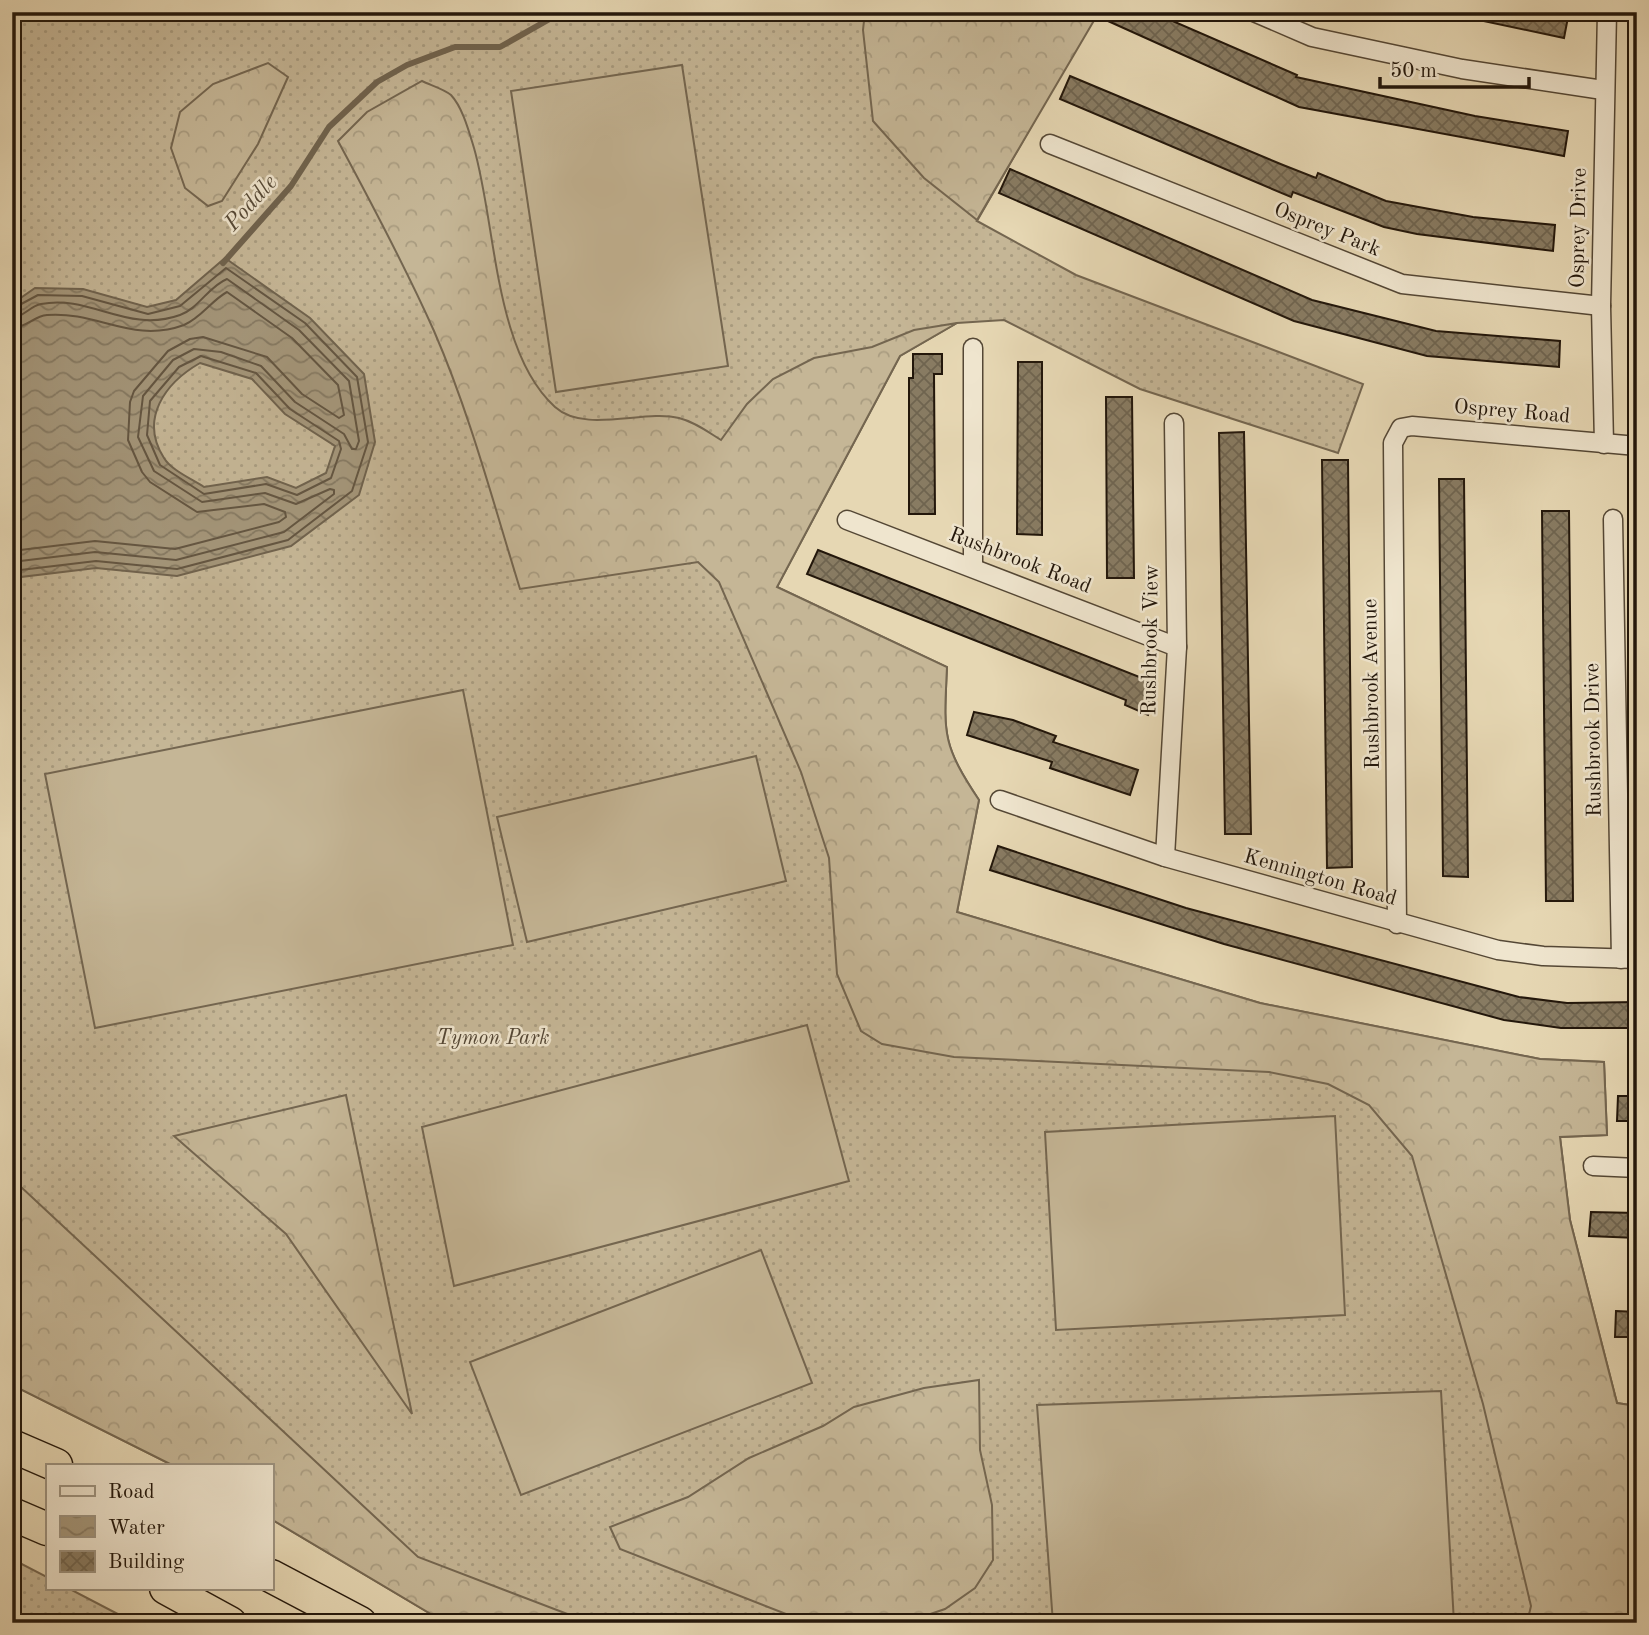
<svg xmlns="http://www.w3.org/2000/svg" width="1649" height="1635" viewBox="0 0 1649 1635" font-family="'Old Standard TT',serif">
<defs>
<pattern id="grass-dots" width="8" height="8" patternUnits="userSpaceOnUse" patternTransform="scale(1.75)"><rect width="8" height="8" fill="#c5b696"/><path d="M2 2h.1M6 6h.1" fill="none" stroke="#a99c80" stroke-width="1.8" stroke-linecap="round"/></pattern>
<pattern id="forest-crowns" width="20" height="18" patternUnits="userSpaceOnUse" patternTransform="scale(1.75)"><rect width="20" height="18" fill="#c5b696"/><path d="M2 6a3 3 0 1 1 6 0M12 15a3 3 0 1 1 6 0" fill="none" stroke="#a99c80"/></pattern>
<pattern id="water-waves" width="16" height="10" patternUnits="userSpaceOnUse" patternTransform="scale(1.75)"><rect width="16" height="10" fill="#a4967a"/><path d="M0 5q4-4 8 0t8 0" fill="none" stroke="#857962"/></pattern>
<pattern id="building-cross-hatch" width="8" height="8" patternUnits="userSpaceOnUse" patternTransform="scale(1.75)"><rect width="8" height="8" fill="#887b62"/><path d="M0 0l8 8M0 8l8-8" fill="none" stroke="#6f644f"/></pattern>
</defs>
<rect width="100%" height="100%" fill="#e6d7b3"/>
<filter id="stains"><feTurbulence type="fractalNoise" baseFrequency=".00286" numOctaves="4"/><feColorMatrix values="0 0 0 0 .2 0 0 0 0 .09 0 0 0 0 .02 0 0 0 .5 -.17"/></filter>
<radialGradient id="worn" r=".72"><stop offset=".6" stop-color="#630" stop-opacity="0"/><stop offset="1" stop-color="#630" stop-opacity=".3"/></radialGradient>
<g fill="url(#grass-dots)" stroke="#746650" stroke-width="2">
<path d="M12 12H1097L977 221 1076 275 1363 384 1338 453 1140 389 1004 320 957 323 900 356 777 587 947 667C944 733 941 743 979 800L957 912 1260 1003 1540 1059 1604 1062 1607 1135 1560 1137 1570 1220 1617 1403 1637 1406V1623H446L271 1519V1465H172L12 1385Z"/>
<path d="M12 1559 47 1577V1588H68L135 1623H12Z"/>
</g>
<g fill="url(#forest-crowns)" stroke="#746650" stroke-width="2">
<path d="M865 12H1099L977 220 924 178 873 121 863 30Z"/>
<path d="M268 63 288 77 258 144 222 201 208 206 185 188 171 148 180 112 213 84Z"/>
<path d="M422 81C430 85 444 89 451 95 463 108 469 132 474 148 496 224 494 352 555 407 585 434 644 409 679 418 695 422 708 432 721 440L747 404 773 379 814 358 872 347 914 330 957 323 900 356 777 587 947 667C944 733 941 743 979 800L957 912 1260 1003 1540 1059 1604 1062 1607 1135 1560 1137 1570 1220 1617 1403 1637 1406V1623H1527L1531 1606 1483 1404 1412 1156 1369 1105 1328 1084 1269 1072 954 1057 882 1044 861 1031 837 974 829 858 801 772 719 582 698 562 520 589C493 502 470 414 434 331 405 266 372 204 338 141L367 112Z"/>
<path d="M346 1095 412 1414 286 1234 174 1136Z"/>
<path d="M20 1186 418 1557 591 1623H446L271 1519V1465H172L12 1385V1188Z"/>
<path d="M979 1380 980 1450 992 1505 993 1560 975 1588 945 1609 904 1623H809L620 1549 610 1527 688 1497 749 1458 823 1426 854 1407 924 1388Z"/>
</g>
<g fill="#c5b696" stroke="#746650" stroke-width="2">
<path d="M682 65 728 366 556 392 511 91Z"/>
<path d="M463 690 513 945 95 1028 45 774Z"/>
<path d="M756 756 786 881 527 942 497 817Z"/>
<path d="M807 1025 849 1181 454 1286 422 1127Z"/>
<path d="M1335 1116 1345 1315 1056 1330 1045 1132Z"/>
<path d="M761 1250 812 1383 521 1495 470 1362Z"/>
<path d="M1441 1391 1454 1623H1053L1037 1405Z"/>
</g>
<path fill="url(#water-waves)" stroke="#70634e" stroke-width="2" fill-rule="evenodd" d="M225 258 310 318 364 374 375 442 359 495 291 546 177 576 96 568 12 578V304L35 288 83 289 147 307 176 300ZM200 363 252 379 285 414 335 446 326 473 296 488 267 477 204 487C192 479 171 470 164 458 139 419 165 383 200 363Z"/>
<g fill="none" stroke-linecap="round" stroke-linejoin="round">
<g stroke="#645642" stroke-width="2">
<path d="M12 309 38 295 82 296 148 314 180 306 226 268 305 323 357 377 368 442 352 491 288 540 177 569 96 561 12 571"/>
<path d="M12 318C24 317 30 306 41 304 90 294 127 334 180 315 198 309 209 286 227 279L299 330 349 381 359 441 356 449H352L344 434 295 402 261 366 221 352 194 349 173 360 143 396 138 437 154 471 202 502 265 493 296 504 330 489 334 490V494L284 532 176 560 95 552 12 562"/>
<path d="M12 328C26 328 34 316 47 315 98 311 132 344 184 325 201 318 212 300 227 292L292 338 338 385 344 415 339 418 302 394 267 357 203 337 190 339 168 351 134 391 130 402 128 440 142 472 150 482 197 512 264 504 285 512 286 517 279 522 175 549 95 541 12 551"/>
<path d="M201 356 256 373 290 409 339 441 341 449 331 478 297 495 266 484 204 494 160 465 147 435 150 401 179 367Z"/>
</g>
<path stroke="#70634e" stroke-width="6" d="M223 263 291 186 329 127 377 82 407 65 455 47H500L562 12"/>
</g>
<g fill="url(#building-cross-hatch)" stroke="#23170b" stroke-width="2">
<path d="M1088 12H1163L1161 16 1297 75 1296 77 1475 116 1568 131 1564 156 1299 107Z"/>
<path d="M1475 12H1569L1564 38 1474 19Z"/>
<path d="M1070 76 1283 165 1316 178 1318 173 1386 201 1473 217 1555 225 1553 251 1417 234 1384 227 1293 192 1291 197 1060 99Z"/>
<path d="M1010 169 1312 300 1436 331 1560 341 1559 367 1427 356 1294 321 999 193Z"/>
<path d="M913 354H942V374H934L935 514H909V378H913Z"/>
<path d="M1018 362H1042V535L1017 534Z"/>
<path d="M1106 397H1132L1134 578H1107Z"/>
<path d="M1244 432 1251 834H1225L1219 433Z"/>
<path d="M1322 460H1348L1352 867 1327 868Z"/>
<path d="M1439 479H1464L1468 877 1443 876Z"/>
<path d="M1542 511H1569L1573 901H1546Z"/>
<path d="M818 550 1152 682 1154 694 1148 715 1125 705 1126 700 807 574Z"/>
<path d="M974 712 1013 720 1056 736 1053 742 1138 770 1130 795 1050 768 1052 762 967 735Z"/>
<path d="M998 846 1186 908 1519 997 1567 1003 1637 1002V1028H1561L1504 1020 1224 944 990 870Z"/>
<path d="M1618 1096H1637V1121H1617Z"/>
<path d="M1591 1212 1637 1213V1238L1589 1236Z"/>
<path d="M1616 1311 1637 1312V1337H1615Z"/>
</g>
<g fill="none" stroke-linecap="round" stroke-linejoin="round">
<g stroke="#544735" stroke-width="21">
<g id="street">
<path d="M1254 12 1312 37 1462 69 1603 90"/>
<path d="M1050 144 1402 284 1601 306"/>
<path d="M1604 444 1601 306 1607 12"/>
<path d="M1613 519 1621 959"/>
<path d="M847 520 1177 647"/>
<path d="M973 566V348"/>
<path d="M1000 800 1165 857 1498 950 1543 956 1637 959"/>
<path d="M1165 857 1177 647 1174 423"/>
<path d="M1397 924 1393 443 1401 428 1412 426 1637 446"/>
<path d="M1593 1166 1637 1168"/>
</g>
</g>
<g stroke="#23170b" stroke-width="35">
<g id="highway">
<path d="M12 1446 56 1465"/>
<path d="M12 1514 47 1529"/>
<path d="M271 1576 360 1623"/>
<path d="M166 1588 230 1623"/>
</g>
</g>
<use href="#street" stroke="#efe5ce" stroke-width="18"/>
<use href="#highway" stroke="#e6d7b3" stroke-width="32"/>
</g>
<g text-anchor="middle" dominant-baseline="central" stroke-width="5" stroke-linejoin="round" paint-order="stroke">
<g font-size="21" fill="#23170b" stroke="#efe5ce">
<text transform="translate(1579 228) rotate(-89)">Osprey Drive</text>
<text transform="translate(1327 230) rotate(22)">Osprey Park</text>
<text transform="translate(1512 412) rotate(5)">Osprey Road</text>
<text transform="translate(1020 561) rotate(21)">Rushbrook Road</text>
<text transform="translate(1151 640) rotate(-89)">Rushbrook View</text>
<text transform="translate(1372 684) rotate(-91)">Rushbrook Avenue</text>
<text transform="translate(1594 740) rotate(-91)">Rushbrook Drive</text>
<text transform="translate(1320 878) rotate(16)">Kennington Road</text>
</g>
<g font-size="21" font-style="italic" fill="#544735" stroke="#efe5ce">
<text x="493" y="1038">Tymon Park</text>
</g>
<g font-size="23" font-style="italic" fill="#574a37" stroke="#efe5ce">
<text transform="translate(251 203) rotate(-48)">Poddle</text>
</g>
</g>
<rect width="1649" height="1635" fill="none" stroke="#e6d7b3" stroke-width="42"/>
<rect x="14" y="14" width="1621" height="1607" fill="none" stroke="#23170b" stroke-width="3.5"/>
<rect x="21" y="21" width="1607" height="1593" fill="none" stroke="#23170b" stroke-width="2"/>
<rect x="46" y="1464" width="228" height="126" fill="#efe5ce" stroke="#9d9380" stroke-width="2"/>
<rect x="60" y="1486" width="35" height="10" fill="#efe5ce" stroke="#9d9380" stroke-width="2"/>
<text x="108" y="1498" font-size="21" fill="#23170b">Road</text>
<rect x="60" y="1516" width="35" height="21" fill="url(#water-waves)" stroke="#9d9380" stroke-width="2"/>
<text x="108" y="1534" font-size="21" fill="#23170b">Water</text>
<rect x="60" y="1551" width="35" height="21" fill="url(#building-cross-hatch)" stroke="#9d9380" stroke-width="2"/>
<text x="108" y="1568" font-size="21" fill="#23170b">Building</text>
<path d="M1380 77v10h149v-10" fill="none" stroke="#23170b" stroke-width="3.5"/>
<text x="1390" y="77" font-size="21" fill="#23170b" stroke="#efe5ce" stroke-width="5" paint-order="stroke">50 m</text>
<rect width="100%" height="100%" filter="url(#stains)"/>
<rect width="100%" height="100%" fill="url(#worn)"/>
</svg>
